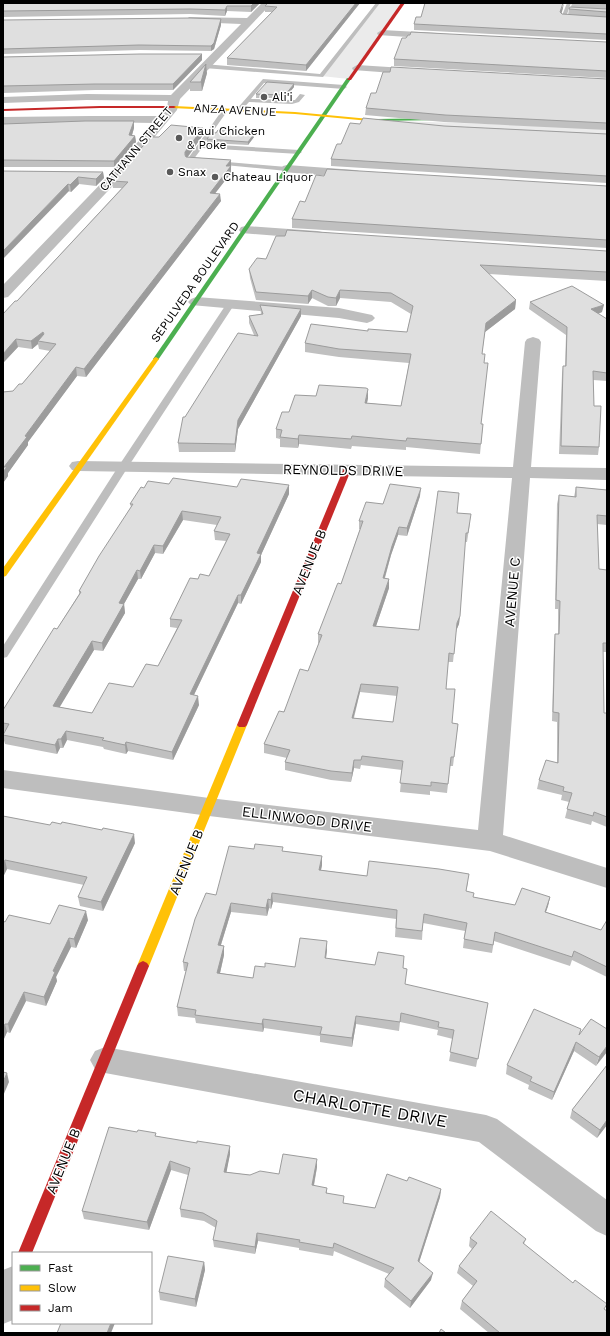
<svg xmlns="http://www.w3.org/2000/svg" width="610" height="1336" viewBox="0 0 610 1336" font-family="'Work Sans',sans-serif">
<rect width="100%" height="100%" fill="#fff"/>
<g fill="#ebebeb">
<path d="M378 3H403L349 79 321 76Z"/>
<path d="M371 120 607 128V137L444 128Z"/>
</g>
<g fill="none" stroke-linecap="round" stroke-linejoin="round">
<g fill="#bebebe" fill-rule="evenodd">
<path d="M376 3H380L323 77 204 68 201 66 204 64 320 74Z"/>
<path d="M567 3H571L566 17 574 18V20L561 18Z"/>
<path d="M263 79 344 85 347 87 344 89 264 83 251 99 292 100H295L300 94 305 95 299 102 292 104 249 102 240 112H236V110Z"/>
<path d="M225 108 228 110 204 144 299 150 302 152 299 154 202 148 193 160 200 161V163L187 162V160L223 109Z"/>
<path d="M216 161 287 167 290 169 287 171 214 164V162Z"/>
<path d="M227 303H233L234 305 128 467 7 657 3 658V646L118 467Z"/>
</g>
<g fill="#bebebe" fill-rule="evenodd">
<path d="M262 3H272L180 99 177 110 122 176 8 297 3 298V285L114 170 154 123 91 122 3 125V117L91 116H160L167 107 168 101 87 100 3 103V97L87 94 171 95 241 24 192 22 189 21 187 19 189 17 247 18Z"/>
<path d="M382 30 437 33 442 36 437 39 378 35 377 33Z"/>
<path d="M357 65 420 69 425 72 420 75 353 70 352 68Z"/>
<path d="M287 165 355 170 359 171 361 174 359 177 355 178 283 172 281 169 283 166Z"/>
<path d="M246 226 317 231 322 232 324 235 322 238 317 239 241 233 239 230 241 227Z"/>
<path d="M196 297 339 308 372 315 375 318 372 321 367 323 339 318 191 305 188 302 191 299Z"/>
<path d="M533 337 539 339 541 342 531 467 607 468V480L530 478 503 835 607 868V888L490 851 209 816 3 788V770L209 798 478 830 512 478 78 471 72 470 69 466 72 462 78 461 513 467 525 342 527 339Z"/>
<path d="M105 1047 486 1115 497 1119 607 1200V1236L596 1231 479 1142 105 1073 95 1069 90 1060 95 1051Z"/>
<path d="M13 1266V1320L3 1324V1270Z"/>
</g>
<g fill="#4caf50" fill-rule="evenodd">
<path d="M347 78 351 79 158 360H154L153 359Z"/>
<path d="M442 118H444V120L376 121 374 120 376 119Z"/>
</g>
<g fill="#ffc107" fill-rule="evenodd">
<path d="M174 106 295 112 391 121 393 122 391 123 295 114 172 108Z"/>
<path d="M156 357 159 359 6 576 3 577V568L154 358Z"/>
<path d="M242 722 247 725 149 966 147 969 143 971 139 969 137 966 237 725Z"/>
</g>
<g fill="#c62828" fill-rule="evenodd">
<path d="M401 3H405L351 80H347Z"/>
<path d="M100 106H174L176 107 174 108H100L3 111V109Z"/>
<path d="M344 468H347L351 470 247 725 245 727H239L237 725Z"/>
<path d="M143 961 147 963 149 966 32 1253H18L137 966 139 963Z"/>
</g>
</g>
<g fill="#c0c0c0" fill-rule="evenodd">
<path d="M3 3H260L251 12 227 11 225 16 190 14 3 17Z"/>
<path d="M360 3 306 71 227 65V58L272 12H265V6Z"/>
<path d="M572 3H607V40L414 30V24L421 17 563 8 561 13 562 14 568 15 569 9 571 7Z"/>
<path d="M3 20 221 25 214 49 211 51 140 50 3 54Z"/>
<path d="M607 42V78L394 66V59Z"/>
<path d="M202 54V60L173 90H95L3 93V57Z"/>
<path d="M207 73 202 91H190V82Z"/>
<path d="M607 79V130L444 122 365 115 366 108 376 93Z"/>
<path d="M294 87 285 98H256V94Z"/>
<path d="M3 124 134 128 132 135 135 136 136 142 114 167H3Z"/>
<path d="M360 124 444 126 607 134V183L331 166V159L341 144Z"/>
<path d="M250 133 254 137 248 145 207 143V139Z"/>
<path d="M203 135 188 157 231 160V173L215 193 221 201 86 377 77 376 28 442V445L8 473V476L3 483V392L13 391 22 384 50 351 39 349 38 344 32 349 18 347 3 363 17 301 122 188H113L112 181 159 137Z"/>
<path d="M3 171 103 172 104 178 96 186 79 184 71 192Z"/>
<path d="M607 186V248L292 228V219L305 202Z"/>
<path d="M607 251V281L489 274 516 300 515 309 485 332 482 354 484 363 481 424H483L480 454 406 447V450L352 446 351 449 299 444 298 448 280 447V439L276 438V429L289 412 316 396 368 398 367 403 401 406 409 363 339 357 305 352V343L368 331 407 332 411 314 391 302 340 298 336 306H328L312 298 308 304 256 300 250 278 249 269 266 259Z"/>
<path d="M530 302 602 312 598 314 607 319V381L593 380 594 406 599 447 598 455 559 454 562 374 563 366H565L566 335 529 309Z"/>
<path d="M260 305 301 309V316L238 429 235 452H179L178 443 185 417 254 335 249 323V316L261 314Z"/>
<path d="M169 484 237 487 289 485V494L261 555V562L241 604 238 603 194 695 199 705 173 760 128 751 126 754 104 749 103 747 67 740 63 748H60L57 754 5 744 3 737V734L5 732 3 731V710L57 629 79 594V591L131 507 130 504 144 488ZM183 520 217 525 214 531 215 540 226 541 209 576 198 579 170 619V627L177 628 158 666 133 687 92 713 59 707 94 650 103 651 125 613 124 604 138 579H141L155 553 163 554Z"/>
<path d="M576 487 607 490V525L597 524 599 569 607 576V652H603L604 713H607V827L592 821 591 825 565 818 569 802 561 800 562 795 537 789 539 780 557 763V722L552 721 554 642 555 634H558V609H555L557 504 559 495 574 497Z"/>
<path d="M420 496 407 536 398 535 391 555 385 578 389 588 376 626 419 630 457 513 470 523 467 542H465L459 624 456 631 453 662H448L446 689 452 723 458 724 453 766H450L447 793 430 791V795L400 792 402 770 361 765 360 769 354 768 351 782 331 780 285 770V762L287 758 264 753V744L308 671 319 643H318V634L341 584 360 529H359V521L383 504ZM360 692 397 696 393 722 354 718Z"/>
<path d="M3 816 135 843 103 911 80 906 78 897 84 885 7 869 3 877Z"/>
<path d="M254 849 283 851 322 856V865L321 870 367 876 468 883 466 891 473 897 515 905 550 897 548 906 546 912 601 930 607 920V977L572 960 570 966 494 941 492 953 463 948 465 931 423 923 422 940 395 937 396 919 273 902 271 909 269 908 267 916 231 912 221 945 224 946V955L220 973 253 978 265 967H295L327 950 326 958 375 965 403 968 405 985 488 1003 476 1067 449 1061 453 1039 437 1035 438 1030 400 1022 399 1031 356 1024 352 1047 320 1042V1036L264 1028 263 1032 196 1023 195 1018 178 1016 177 1007 186 971H184L183 962 216 895Z"/>
<path d="M88 920 76 948 71 947 56 977 57 981 46 1006 26 1001 10 1033 7 1032 3 1041 5 922 50 924Z"/>
<path d="M607 1029 596 1066 574 1051 552 1100 528 1089 529 1085 506 1074 507 1065 580 1033Z"/>
<path d="M607 1065V1125L597 1138 570 1118 572 1110Z"/>
<path d="M157 1136 230 1154 226 1172 250 1175 279 1174 317 1167 314 1186 327 1188V1193L343 1203 375 1208 407 1181 441 1189 440 1197 419 1262 431 1280 410 1308 384 1287 385 1279 389 1274 334 1251 333 1256 299 1250V1248L258 1241 255 1254 214 1247 213 1240 216 1228 204 1221 181 1217 180 1209 188 1175 171 1170 149 1230 84 1219 82 1211Z"/>
<path d="M470 1238 526 1239 524 1244 605 1310 607 1333H489L460 1309 462 1301 473 1286 457 1273 459 1266 472 1249 469 1246Z"/>
<path d="M204 1262 205 1270 196 1307 160 1300 159 1292Z"/>
</g>
<g fill="#9c9c9c">
<path d="M254 3H260L251 12V6Z"/>
<path d="M356 3H360L306 71V65Z"/>
<path d="M564 3 563 8 560 19V12Z"/>
<path d="M227 6V11L225 16V10Z"/>
<path d="M221 19V25L214 49 211 51V46Z"/>
<path d="M202 54V60L173 90V84Z"/>
<path d="M206 64 207 73 202 91 201 82Z"/>
<path d="M294 84V87L285 98V95Z"/>
<path d="M134 121V128L130 142 129 135Z"/>
<path d="M203 128V135L186 159 185 152Z"/>
<path d="M254 134V137L248 145V142Z"/>
<path d="M135 136 136 142 114 167V161Z"/>
<path d="M231 160V173L210 200V193L226 166Z"/>
<path d="M103 172 104 178 96 186V179Z"/>
<path d="M78 177 79 184 71 192 70 185Z"/>
<path d="M68 184 69 191 3 259V251Z"/>
<path d="M220 194 221 201 86 377 84 369Z"/>
<path d="M312 290V298L308 304V296Z"/>
<path d="M340 290V298L336 306V298Z"/>
<path d="M516 300 515 309 485 332 486 323Z"/>
<path d="M604 305 602 312 590 317 591 309Z"/>
<path d="M301 309V316L238 429 235 452V444L238 420Z"/>
<path d="M43 332 44 340 38 341V344L32 349 31 341Z"/>
<path d="M16 339 18 347 3 363V354Z"/>
<path d="M76 367 77 376 28 442V445L8 473V476L3 483V472L4 467 25 436Z"/>
<path d="M368 389V398L365 412V403Z"/>
<path d="M299 435V444L298 448V439Z"/>
<path d="M289 485V494L261 555V562L241 604V595L257 553Z"/>
<path d="M421 488 420 496 407 536V528Z"/>
<path d="M182 511 183 520 163 554V546Z"/>
<path d="M399 527 398 535 391 555 382 587 383 578 392 546Z"/>
<path d="M154 545 155 553 141 579 140 571Z"/>
<path d="M137 570 138 579 120 611 124 604 125 613 103 651 102 643 119 603Z"/>
<path d="M389 579V588L373 635V626Z"/>
<path d="M238 595V603L190 703V694Z"/>
<path d="M460 616 459 624 456 631 453 662 457 623Z"/>
<path d="M92 641 94 650 55 715 53 706Z"/>
<path d="M361 684 360 692 351 727 352 718Z"/>
<path d="M198 696 199 705 173 760 172 752Z"/>
<path d="M66 731 67 740 63 748 61 739Z"/>
<path d="M58 739 60 748 57 754 55 745Z"/>
<path d="M126 742 128 751 126 754 125 745Z"/>
<path d="M354 760V768L351 782 352 773Z"/>
<path d="M134 834 135 843 103 911 101 902Z"/>
<path d="M322 856V865L319 879V870Z"/>
<path d="M5 860 7 869 3 877V864Z"/>
<path d="M272 893 273 902 271 909V900Z"/>
<path d="M550 897 548 906 543 920 545 912Z"/>
<path d="M268 899 269 908 267 916 266 908Z"/>
<path d="M231 903V912L218 954V945Z"/>
<path d="M86 911 88 920 76 948 74 939Z"/>
<path d="M69 938 71 947 56 977 57 981 46 1006 44 997 53 971Z"/>
<path d="M327 941V950L325 966V958Z"/>
<path d="M224 946V955L218 982 217 973Z"/>
<path d="M24 992 26 1001 10 1033 8 1024Z"/>
<path d="M356 1016V1024L352 1047V1038Z"/>
<path d="M263 1019 264 1028 263 1032 262 1024Z"/>
<path d="M5 1024 7 1032 3 1041V1028Z"/>
<path d="M576 1042 574 1051 552 1100 554 1092Z"/>
<path d="M607 1046V1052L596 1066 599 1057Z"/>
<path d="M7 1073 9 1082 3 1096V1082Z"/>
<path d="M607 1120V1125L597 1138 600 1130Z"/>
<path d="M230 1146V1154L225 1180 224 1172Z"/>
<path d="M317 1159V1167L312 1194V1185Z"/>
<path d="M170 1161 171 1170 149 1230 147 1222Z"/>
<path d="M441 1189 440 1197 417 1269 418 1261Z"/>
<path d="M257 1233 258 1241 255 1254V1247Z"/>
<path d="M204 1262 205 1270 196 1307 195 1299Z"/>
<path d="M433 1273 431 1280 410 1308 411 1301Z"/>
<path d="M111 1323H115L111 1333H107Z"/>
</g>
<g fill="#dfdfdf" stroke="#9c9c9c" fill-rule="evenodd">
<path d="M3 3H254L251 6H227L225 10 190 9 3 11Z"/>
<path d="M268 3H356L306 65 227 58 277 7 265 6Z"/>
<path d="M425 3H563L560 12 562 14 607 17V34L414 24 416 17H421Z"/>
<path d="M592 3H607V4Z"/>
<path d="M570 7 607 9V12L569 9Z"/>
<path d="M190 18 221 19 214 43 211 46 139 45 3 49V20Z"/>
<path d="M411 32 607 42V71L394 59 402 38H406L408 35H410Z"/>
<path d="M140 54H202L173 84H95L3 86V57Z"/>
<path d="M206 64 201 82H190Z"/>
<path d="M391 67 607 79V123L445 115 366 108 371 93H376L383 72H390Z"/>
<path d="M267 82 294 84 285 95 256 94Z"/>
<path d="M363 118 444 126 607 134V176L331 159 336 146 337 144H341L350 123 360 124Z"/>
<path d="M85 121H134L129 135 135 136 114 161 3 160V124Z"/>
<path d="M171 125 203 128 185 152V155L186 157 231 160 226 166H231L210 193 220 194 84 369 76 367 25 436 27 437 4 467H7L3 472V392L13 391 19 384H22L56 344 38 341 44 334 43 332 31 341 16 339 3 354V314L15 301H17L128 182 112 181 151 137H159Z"/>
<path d="M227 128 250 131 248 133 254 134 248 142 207 139 212 132 216 133 218 130 224 131Z"/>
<path d="M327 169 607 186V240L292 219 300 201 305 202 316 175 324 176Z"/>
<path d="M3 171 103 172 96 179 78 177 70 185 68 184 3 251Z"/>
<path d="M287 230 607 251V272L480 265 516 300 486 323 482 354H485L484 363H488L481 424H483L481 444 407 438 406 441 352 436 351 439 299 435 298 439 280 437 282 430 276 429 282 412H289L295 395 316 396 319 385 366 388 368 389 365 403 401 406 411 354 339 349 305 343 311 324 368 331V329L407 332 413 306 391 293 340 290 336 298 328 297 312 290 308 296 256 292 249 269 257 258 266 259 276 236H285Z"/>
<path d="M572 286 604 305 591 309 607 319V373L593 371 594 406H601L599 447 561 446 563 366H566L567 327 530 302Z"/>
<path d="M260 305 301 309 238 420 235 444 178 443 183 417H185L238 333 258 336 249 316 263 314Z"/>
<path d="M173 478 237 487 241 479 289 485 257 553 261 554 241 595H238L190 694 198 696 172 752 126 742 125 745 102 740 104 738 66 731 61 739H58L55 745 3 735 9 724 3 723V710L54 628 57 629 81 592 79 591 99 556 133 504H130L141 487 144 488 148 481 169 484ZM182 511 221 517 214 531 230 534 209 576 200 574 198 579 190 578 170 619 182 620 158 666 146 664 133 687 109 683 92 713 53 706 92 641 102 643 124 604 119 603 137 570 140 571 154 545 163 546Z"/>
<path d="M390 484 421 488 407 528 399 527 392 546 383 578 389 579 373 626 419 630 438 491 459 493 457 513 471 514 468 533H466L460 616 457 623 454 654 449 653 446 689H455L452 723 458 724 454 757H451L448 784 431 782V786L400 783 403 761 362 756 361 760H354L352 773 331 771 285 762 290 750 264 744 279 711 284 712 300 669 308 671 322 635 318 634 337 585 338 583 341 584 363 521H359L366 502 383 504ZM361 684 398 687 393 722 352 718Z"/>
<path d="M576 487 607 490V516L597 515 599 569 607 570V643H603L604 713H607V817L594 812 593 816 567 809 572 793 563 791 564 787 539 780 546 760 558 763 559 713 553 712 555 634H559L560 601 556 600 559 495 576 497Z"/>
<path d="M3 816 50 825 52 822 61 824 62 822 102 830 103 828 134 834 101 902 78 897 87 877 5 860 3 864Z"/>
<path d="M255 844 283 847 282 851 322 856 319 870 367 876 369 861 439 869 469 874 466 891 474 893 473 897 515 905 522 888 550 897 545 912 601 930 607 920V967L574 951 572 957 495 932 493 945 464 939 467 923 424 914 422 931 396 928 397 910 272 893 271 900 268 899 266 908 231 903 218 945 224 946 217 973 253 978 255 966 265 967V963L295 967 300 938 327 941 325 958 375 965 378 952 404 956 403 968 407 969 405 984 488 1003 478 1059 450 1052 454 1030 438 1027 439 1022 401 1013 400 1022 356 1016 352 1038 320 1034 322 1027 263 1019 262 1024 195 1015 196 1010 177 1007 188 963 183 962 195 919 206 893 216 895 229 846 254 849Z"/>
<path d="M59 905 86 911 74 939 69 938 53 971 55 972 44 997 24 992 8 1024H5L3 1028V921L5 922 9 915 50 924Z"/>
<path d="M534 1009 581 1029 579 1035 591 1019 607 1029V1046L599 1057 576 1042 554 1092 530 1081 532 1077 507 1065Z"/>
<path d="M607 1065V1120L600 1130 572 1110Z"/>
<path d="M3 1072 7 1073 3 1082Z"/>
<path d="M109 1127 137 1132 138 1130 156 1133 155 1136 197 1143V1141L230 1146 224 1172 250 1175 260 1171 279 1174 283 1154 317 1159 312 1185 327 1188 326 1193 344 1196 343 1203 375 1208 387 1174 407 1181 409 1177 441 1189 418 1261 433 1273 411 1301 385 1279 394 1268 334 1243 333 1248 299 1242 300 1240 257 1233 255 1247 213 1240 217 1221 203 1213 180 1209 190 1168 170 1161 147 1222 82 1211Z"/>
<path d="M491 1211 526 1239 523 1243 573 1283 575 1280 607 1304 604 1309 607 1311V1333H500L462 1301 477 1281 459 1266 477 1243 470 1238Z"/>
<path d="M168 1256 204 1262 195 1299 159 1292Z"/>
<path d="M61 1323H111L107 1333H57Z"/>
<path d="M441 1329 446 1333H439Z"/>
</g>
<g fill="#595959" stroke="#fff" stroke-width="1.5">
<circle cx="264" cy="97" r="4"/>
<circle cx="179" cy="138" r="4"/>
<circle cx="170" cy="172" r="4"/>
<circle cx="215" cy="177" r="4"/>
</g>
<g text-anchor="middle" dominant-baseline="central" stroke-width="3" stroke-linejoin="round" paint-order="stroke">
<g font-size="12" fill="#000" stroke="#fff" text-anchor="start">
<text x="272" y="97">Ali'i</text>
<text x="187" y="131">Maui Chicken<tspan x="187" dy="14">&amp; Poke</tspan></text>
<text x="178" y="172">Snax</text>
<text x="223" y="177">Chateau Liquor</text>
</g>
<g font-size="12" fill="#000" stroke="#fff">
<text transform="translate(235 110) rotate(3)">ANZA AVENUE</text>
<text transform="translate(136 149) rotate(-50)">CATHANN STREET</text>
<text transform="translate(195 282) rotate(-55)">SEPULVEDA BOULEVARD</text>
</g>
<g font-size="14" fill="#000" stroke="#fff">
<text transform="translate(343 470) rotate(1)">REYNOLDS DRIVE</text>
<text transform="translate(309 562) rotate(-68)">AVENUE B</text>
<text transform="translate(512 592) rotate(-85)">AVENUE C</text>
<text transform="translate(307 819) rotate(7)">ELLINWOOD DRIVE</text>
<text transform="translate(186 862) rotate(-68)">AVENUE B</text>
<text transform="translate(63 1161) rotate(-68)">AVENUE B</text>
</g>
<g font-size="17" fill="#000" stroke="#fff">
<text transform="translate(370 1108) rotate(10)">CHARLOTTE DRIVE</text>
</g>
</g>
<rect width="610" height="1336" fill="none" stroke="#000000" stroke-width="8"/>
<rect x="12" y="1252" width="140" height="72" fill="#ffffff" stroke="#999999"/>
<rect x="20" y="1265" width="20" height="6" fill="#4caf50" stroke="#999999"/>
<text x="48" y="1272" font-size="12" fill="#000000">Fast</text>
<rect x="20" y="1285" width="20" height="6" fill="#ffc107" stroke="#999999"/>
<text x="48" y="1292" font-size="12" fill="#000000">Slow</text>
<rect x="20" y="1305" width="20" height="6" fill="#c62828" stroke="#999999"/>
<text x="48" y="1312" font-size="12" fill="#000000">Jam</text>
</svg>
